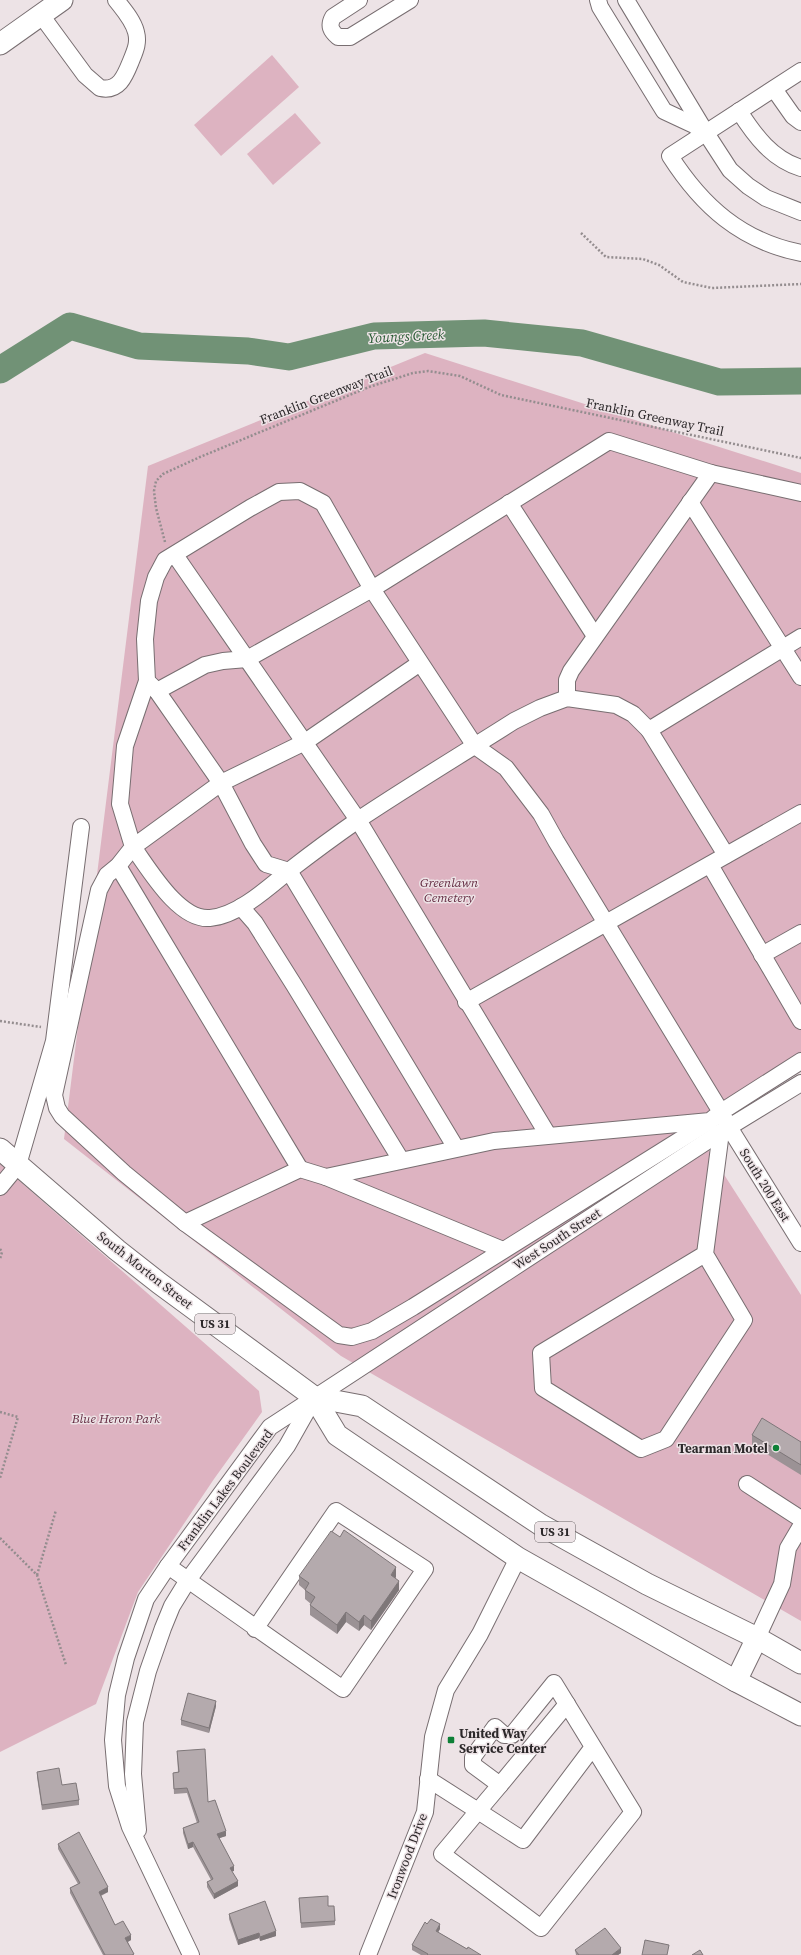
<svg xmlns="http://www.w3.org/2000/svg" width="801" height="1955" viewBox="0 0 801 1955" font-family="'Source Serif 4',serif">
<rect width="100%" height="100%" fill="#ede3e6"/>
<g fill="#ddb3c1">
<path d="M272 55 299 87 221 156 194 125Z"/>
<path d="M295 113 321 143 273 185 247 154Z"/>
<path d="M425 353 801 473V1071L700 1137 801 1295V1621L341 1356 64 1139 148 466Z"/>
<path d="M0 1164 259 1391 262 1412 214 1479 138 1592 96 1704 0 1752Z"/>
</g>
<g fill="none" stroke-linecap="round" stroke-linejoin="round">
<path stroke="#719276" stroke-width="27" d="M0 370 70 326 139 346 248 351 289 357 374 336 484 333 582 343 719 382 801 381"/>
<g stroke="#786e71" stroke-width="18">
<g id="minor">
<path d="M359 0 333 17C328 26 331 31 338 37H350L410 0"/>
<path d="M598 0 600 7 664 111 694 125 706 133"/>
<path d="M626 0 706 133 730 170 748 186 766 198 801 212"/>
<path d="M41 15 85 75 100 88C119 92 125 76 131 61 135 51 139 43 136 32 133 20 123 9 116 0"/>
<path d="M801 71 670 156C702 206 741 241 801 253"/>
<path d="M774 89 793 116 801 122"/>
<path d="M739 111C755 136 772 159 801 168"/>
<path d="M690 502 801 677"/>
<path d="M509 503 595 636"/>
<path d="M175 555 358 820 548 1135"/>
<path d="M420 663 305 742 221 783 133 847C149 869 179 921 210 918 238 916 269 887 290 870 312 853 335 836 358 820 409 786 462 754 514 721L540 708 567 698 616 705 633 714 649 730 801 637"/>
<path d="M150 684 157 691 221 783 253 844 266 864 289 871 456 1148"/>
<path d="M157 691 205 665 223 661 247 659 372 589 609 441 711 473 801 493"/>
<path d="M567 698V680L571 671 711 473"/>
<path d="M649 730 726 855"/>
<path d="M710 865 801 1021"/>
<path d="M118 866 300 1169"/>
<path d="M241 907 255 923 294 985 401 1160"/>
<path d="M762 955 801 933"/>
<path d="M466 1002 801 813"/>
<path d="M801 1061 721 1112 710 1121 494 1141 326 1177 300 1169 185 1223 124 1173 62 1116 57 1108 54 1095 99 890 107 875 118 866 133 847 120 804 125 746 147 681 145 639 149 601 156 577 165 560 250 508 279 492 300 491 323 503 372 589 475 746 506 768 541 814 556 841 721 1112 729 1127 801 1243"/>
<path d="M326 1177 503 1250"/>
<path d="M0 1187 18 1165 54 1041 81 827"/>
<path d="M185 1223 339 1335 352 1337 372 1331 413 1307 707 1123"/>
<path d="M705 1254 744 1320 666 1439 641 1449 543 1388 541 1353 705 1254 721 1132"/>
<path d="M747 1484 801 1519"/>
<path d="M168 1566 343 1689 425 1569 336 1511 255 1629"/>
<path d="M757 1638 782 1584 788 1548 801 1526"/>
<path d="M428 1779 478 1811 442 1854 541 1928 633 1812 554 1683 512 1735H504L495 1727 473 1757V1765L500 1785 478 1811 523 1840 593 1747"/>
<path d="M500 1785 567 1704"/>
<path d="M138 1830 133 1774 135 1722 148 1671 163 1628 172 1606 188 1580 287 1446 313 1400"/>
<path d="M191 1955 130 1827 117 1786 113 1740 117 1695 126 1658 146 1599 168 1566 270 1427 721 1132 801 1083"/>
<path d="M368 1955 425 1812 433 1737 446 1690 480 1634 518 1558"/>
</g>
</g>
<g stroke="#786e71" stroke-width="23">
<g id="major">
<path d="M0 44 62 0"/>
<path d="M0 1149 117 1250 159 1283 314 1397 337 1435 518 1558 736 1681 801 1715"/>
<path d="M314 1397 362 1406 541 1525 647 1584 757 1638 801 1663"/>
<path d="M736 1681 757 1638"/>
</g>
</g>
<g stroke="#948d8f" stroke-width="2.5" stroke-dasharray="2 2" stroke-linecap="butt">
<path d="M581 233 606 257 643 259 659 265 683 282 712 288 801 284"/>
<path d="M165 542 156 508 154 491 156 481 163 474 200 457 369 387 413 373 428 371 460 376 501 395 801 458"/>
<path d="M0 1021 41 1027"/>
<path d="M0 1249 2 1252 0 1259"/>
<path d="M0 1412 18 1417 0 1478"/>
<path d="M0 1538 37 1575 66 1665"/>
<path d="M37 1575 56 1510"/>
</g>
<use href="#minor" stroke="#fff" stroke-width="16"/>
<use href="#major" stroke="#fff" stroke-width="21"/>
</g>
<g fill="#9b9295">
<path d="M752 1435 801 1442V1475L752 1445Z"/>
<path d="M299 1576 396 1577 395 1578 399 1590 371 1630 364 1625 359 1631 346 1622 337 1634 310 1615V1605L311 1604 305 1599V1590L299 1585Z"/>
<path d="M216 1706 209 1733 181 1725V1720Z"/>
<path d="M177 1751 208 1802 226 1836 219 1838 234 1871H232L238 1886 214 1899 207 1887V1882L211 1880 193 1847 188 1849 183 1833V1828L197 1823 187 1793 174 1794 173 1773 178 1772Z"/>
<path d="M37 1772 62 1785 79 1800V1805L42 1810 37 1777Z"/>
<path d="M58 1844 108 1892 101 1896 115 1925 131 1940 128 1942 134 1955H103L70 1893V1888L78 1884 58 1849Z"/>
<path d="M299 1898 328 1906 335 1921V1925L301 1928Z"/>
<path d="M229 1914 276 1936 260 1941 259 1938 238 1945 229 1919Z"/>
<path d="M440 1929 438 1932 467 1949 481 1955H421L412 1950V1945Z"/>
<path d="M575 1950 621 1953 618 1955H576Z"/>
</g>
<g fill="#7e7779">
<path d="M396 1567V1577L391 1584V1575Z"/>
<path d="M399 1581V1590L371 1630V1621Z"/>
<path d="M346 1612V1622L337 1634V1625Z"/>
<path d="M364 1615V1625L359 1631V1622Z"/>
<path d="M216 1701V1706L209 1733V1728Z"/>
<path d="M226 1831V1836L217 1839V1834Z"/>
<path d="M193 1842V1847L188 1849V1844Z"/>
<path d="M234 1866V1871L230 1872V1868Z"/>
<path d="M238 1881V1886L214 1899V1894Z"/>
<path d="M108 1887V1892L99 1896V1892Z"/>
<path d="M440 1924V1929L436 1936V1931Z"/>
<path d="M276 1931V1936L260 1941V1937Z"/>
<path d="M259 1933V1938L238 1945V1940Z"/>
<path d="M131 1935V1940L125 1943V1938Z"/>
<path d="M621 1948V1953L618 1955H612Z"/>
</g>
<g fill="#b4aaad" stroke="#7e7779">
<path d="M762 1418 801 1442V1465L752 1435Z"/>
<path d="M344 1530 396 1567 391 1575 399 1581 371 1621 364 1615 359 1622 346 1612 337 1625 310 1605 315 1597 305 1590 309 1583 299 1576 331 1531 340 1537Z"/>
<path d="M188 1693 216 1701 209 1728 181 1720Z"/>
<path d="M205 1749 208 1802 215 1800 226 1831 217 1834 234 1866 230 1868 238 1881 214 1894 207 1882 213 1879 193 1842 188 1844 183 1828 199 1822 187 1788 174 1789 173 1773 179 1772 177 1751Z"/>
<path d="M59 1768 62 1785 76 1783 79 1800 42 1805 37 1772Z"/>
<path d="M79 1832 108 1887 99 1892 115 1925 123 1921 131 1935 125 1938 134 1954 132 1955H105L70 1888 80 1883 58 1844Z"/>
<path d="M328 1896V1906H334L335 1921 301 1923 299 1898Z"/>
<path d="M265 1901 276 1931 260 1937 259 1933 238 1940 229 1914Z"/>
<path d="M431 1919 440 1924 436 1931 467 1949 468 1947 481 1955H427L428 1954 412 1945 425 1922 427 1924Z"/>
<path d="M605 1928 621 1948 612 1955H579L575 1950Z"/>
<path d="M645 1940 669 1945 667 1955H642Z"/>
<path d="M700 1950 703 1955H692Z"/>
</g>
<g fill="#0e8037" stroke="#ede3e6" stroke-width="1.5">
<circle cx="776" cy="1448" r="4"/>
<rect x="447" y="1736" width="8" height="8" rx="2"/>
</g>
<g text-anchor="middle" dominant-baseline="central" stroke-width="3" stroke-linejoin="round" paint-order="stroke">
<g fill="#ede3e6" stroke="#666062" stroke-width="1">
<rect x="195" y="1314" width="40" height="20" rx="3"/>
<rect x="535" y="1522" width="40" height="20" rx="3"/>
</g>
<g font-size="12" font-weight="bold" fill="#2c282a">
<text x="215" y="1324">US 31</text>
<text x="555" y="1532">US 31</text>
</g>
<g font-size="13" fill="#2c282a" stroke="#ede3e6">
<text transform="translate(326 395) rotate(-21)">Franklin Greenway Trail</text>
<text transform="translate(655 417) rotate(12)">Franklin Greenway Trail</text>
<text transform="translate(765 1185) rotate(58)">South 200 East</text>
<text transform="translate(557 1239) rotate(-33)">West South Street</text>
<text transform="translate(145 1270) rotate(38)">South Morton Street</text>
<text transform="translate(225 1490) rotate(-53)">Franklin Lakes Boulevard</text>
<text transform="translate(407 1856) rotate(-69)">Ironwood Drive</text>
</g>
<g font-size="13" font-style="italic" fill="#652d43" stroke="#ede3e6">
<text x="449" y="882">Greenlawn<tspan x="449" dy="15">Cemetery</tspan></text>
<text x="116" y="1418">Blue Heron Park</text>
</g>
<g font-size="13" font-weight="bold" fill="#2c282a" stroke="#ede3e6" text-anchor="end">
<text x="768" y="1448">Tearman Motel</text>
<text x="459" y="1733" text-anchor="start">United Way<tspan x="459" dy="15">Service Center</tspan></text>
</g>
<g font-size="14" font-style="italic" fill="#275932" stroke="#ede3e6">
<text transform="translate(406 336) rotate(-3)">Youngs Creek</text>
</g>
</g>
</svg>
